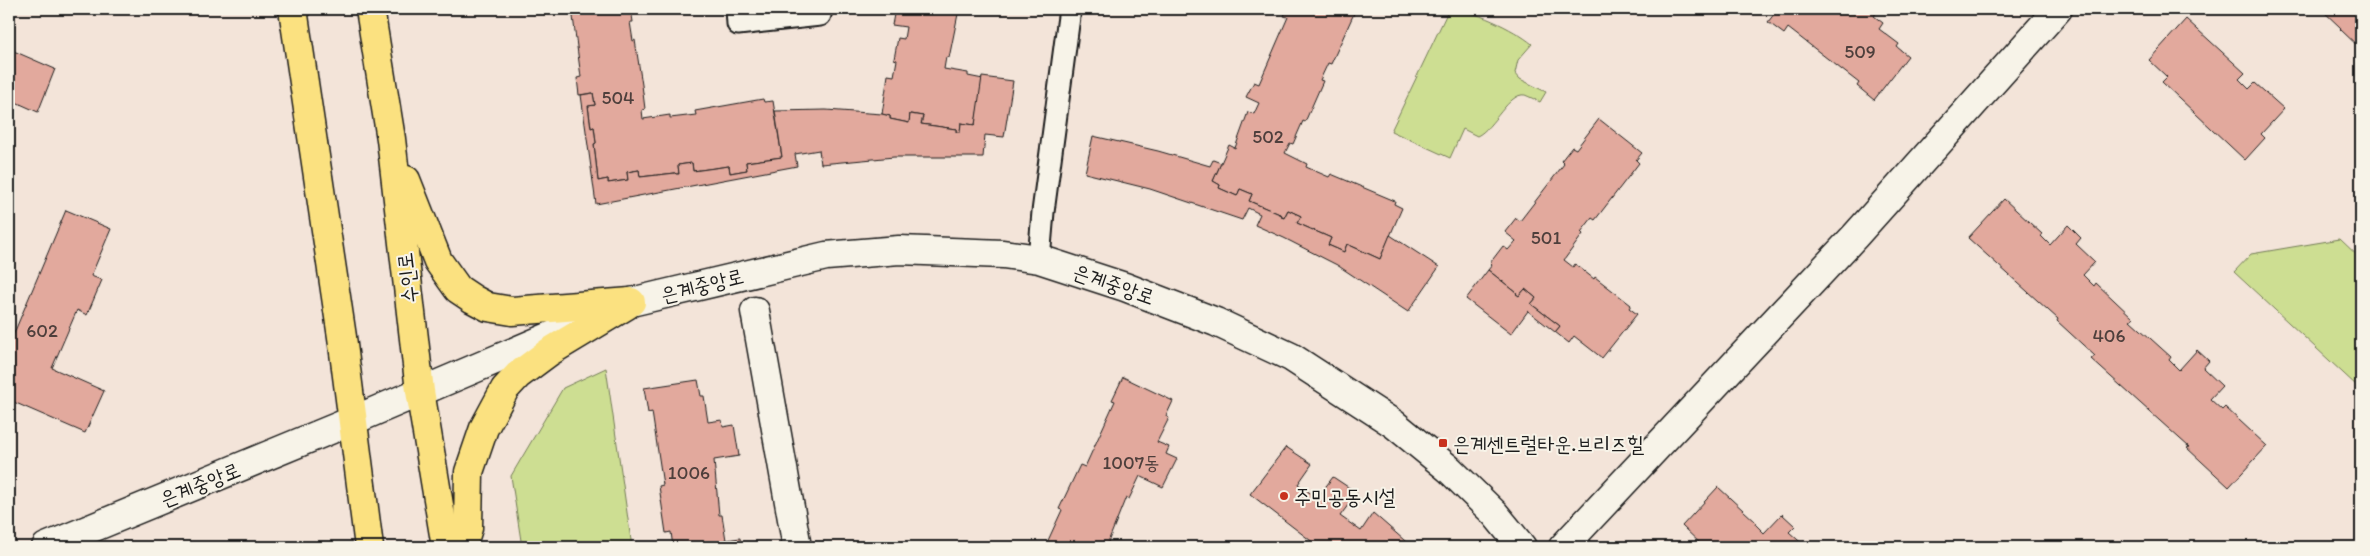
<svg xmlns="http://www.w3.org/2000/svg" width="2370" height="556" viewBox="0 0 2370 556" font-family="Itim,'Poor Story',sans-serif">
<rect width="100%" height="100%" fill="#f3e4d9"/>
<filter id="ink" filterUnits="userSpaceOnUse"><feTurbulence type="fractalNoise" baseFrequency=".02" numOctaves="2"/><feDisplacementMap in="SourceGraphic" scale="10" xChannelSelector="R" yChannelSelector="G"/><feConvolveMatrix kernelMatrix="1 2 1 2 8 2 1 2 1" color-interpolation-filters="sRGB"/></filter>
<g filter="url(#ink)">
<g fill="#cdde92" stroke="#747d57">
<path d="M1449 9C1472 9 1514 29 1532 44L1518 60 1515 73 1520 79 1546 92 1540 102C1536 100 1530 97 1525 95 1509 92 1493 129 1477 136L1463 129 1450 158 1391 131Z"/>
<path d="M2340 239 2361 259V381L2357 386 2234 272 2251 254Z"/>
<path d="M606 368 632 547H522L511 476 563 388Z"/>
</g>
<g fill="#e2a99d" stroke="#1c1c1c">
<path d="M572 9H631L633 22H630L633 41 635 40 642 85 645 109 642 110 643 119 670 115V118L696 115 695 111 763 99 764 102 773 101 782 157 746 162 747 170 730 173 729 166 693 171 692 163 678 165 679 174H676L675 173 640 177 639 170 627 172 628 180 608 183V179L598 181 594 144 596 143 594 127 591 128 588 106 595 105 593 93 579 95 577 78 581 77Z"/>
<path d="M895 9H959L949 58 946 57 944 69 968 73V76L983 79 975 125 961 123 960 132H956V129L921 124 923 116 910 114 909 123 890 119V116L882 114 888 75 894 76 897 60 894 59 898 38 904 39 906 27 892 25Z"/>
<path d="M1287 9H1356L1331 64 1328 63 1320 80 1323 81 1305 122 1303 121 1293 144 1290 143 1285 153 1307 164 1306 167 1329 177 1331 174 1395 201 1394 204 1402 208 1380 259 1347 244 1344 252 1328 245 1331 238 1297 223 1301 216 1288 210 1284 218 1281 217 1282 215 1249 201 1252 194 1240 189 1237 196 1219 188 1220 185 1213 181 1229 145 1235 148 1248 112 1254 114 1259 103 1246 97 1254 82 1259 84 1288 17 1284 16Z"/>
<path d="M1778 9H1879L1874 16 1883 23 1879 29 1899 44 1897 47 1908 56 1874 100 1857 86 1859 83 1788 28 1784 34 1768 22Z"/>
<path d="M2321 9H2361V49L2340 29 2341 28Z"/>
<path d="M2186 19 2245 73 2239 79 2249 89 2255 83 2284 109 2261 134 2265 138 2245 160 2162 82 2167 77 2149 60Z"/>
<path d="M9 49 55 69 38 112 9 99Z"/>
<path d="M982 77 1013 81 1004 137 985 135 983 157H894L821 164 819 150 795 154 797 166 596 204 581 95 593 93 595 105 588 106 591 128 594 127 596 143 594 144 598 181 608 179V183L628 180 627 172 639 170 640 177 675 173 676 174H679L678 165 692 163 693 171 729 166 730 173 747 170 746 162 782 157 775 111 826 110 882 114 890 116V119L909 123 910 114 923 116 921 124 956 129V132H960L961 123 975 125Z"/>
<path d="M1599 119 1642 153 1636 160 1639 163 1595 220 1592 218 1581 232 1583 234 1564 260 1573 267 1575 264 1594 279 1595 277 1631 305 1629 308 1637 314 1602 358 1574 336 1569 343 1555 332 1560 326 1531 304 1536 298 1525 289 1519 296 1516 294 1517 293 1488 270 1492 265 1490 263 1503 246 1508 250 1516 241 1505 232 1516 218 1520 221 1564 164 1561 161 1572 147 1576 149Z"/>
<path d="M1093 136 1158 151 1210 166 1213 160 1221 163 1213 181 1220 185 1219 188 1237 196 1240 189 1252 194 1249 201 1282 215 1281 217 1284 218 1288 210 1301 216 1297 223 1331 238 1328 245 1344 252 1347 244 1380 259 1390 235 1439 267 1408 312 1337 265 1284 238 1255 225 1260 214 1248 208 1242 220 1150 189 1085 173Z"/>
<path d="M2004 199 2042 234 2041 236 2050 245 2068 225 2081 238 2076 244 2095 262 2083 275 2094 286 2096 283 2133 318 2130 320 2171 357 2169 360 2179 370 2197 350 2209 361 2203 368 2222 386 2210 399 2222 410 2225 407 2267 446 2229 487 2187 448 2189 447 2091 359 2095 356 2057 321 2058 319 1968 238Z"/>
<path d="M66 210 111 229 91 276 102 280 87 315 77 310 52 368 104 391 85 433 9 400V345Z"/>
<path d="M1488 270 1517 293 1516 294 1519 296 1525 289 1536 298 1531 304 1560 326 1555 332 1528 311 1511 334 1466 299Z"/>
<path d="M1123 377 1173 401 1166 416 1169 418 1157 442 1169 447 1166 454 1177 459 1163 487 1140 476 1129 499 1126 497 1106 547H1045L1062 510 1059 509 1080 465 1085 467 1115 401 1112 400Z"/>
<path d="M698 380 701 396H704L708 422 722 420 723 427 734 425 739 456 714 460 719 515H722L726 540 740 538 741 545 753 544V547H673L671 532 666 533 659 486 663 485 652 412 648 413 644 388Z"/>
<path d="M1286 447 1312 464 1298 484 1317 498 1333 477 1357 493 1340 516 1361 531 1373 513 1412 547H1319L1250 494Z"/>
<path d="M1718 487 1756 522 1755 524 1764 533 1782 514 1795 526 1789 532 1806 547H1704L1682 526Z"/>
</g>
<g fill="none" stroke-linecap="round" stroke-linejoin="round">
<g stroke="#1c1c1c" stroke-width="25">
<g id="service">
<path d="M737 9 738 24 820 15 821 9"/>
<path d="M1039 259 1043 212 1070 9"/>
</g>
</g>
<g stroke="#1c1c1c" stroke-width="31">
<g id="pedestrian">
<path d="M755 311 797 547"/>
<path d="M1563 547 1855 236 2058 9"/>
</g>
</g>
<g stroke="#1c1c1c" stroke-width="31">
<path id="tertiary" d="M46 547 354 420 631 302 826 256 899 250 1003 254 1039 259 1125 287 1216 322 1291 357 1394 424 1449 469 1495 514 1522 547"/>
</g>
<g stroke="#1c1c1c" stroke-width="31">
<g id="primary">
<path d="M293 9 342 337 369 547"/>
<path d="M370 9 391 139 420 391 446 547"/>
<path d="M406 180 438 261 458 289 473 299 488 307 512 311 631 302"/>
<path d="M462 547 468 528 469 472 484 428 505 389 518 375 549 352 627 305"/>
</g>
</g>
<use href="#service" stroke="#f7f3e8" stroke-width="21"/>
<use href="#pedestrian" stroke="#f7f3e8" stroke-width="28"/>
<use href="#tertiary" stroke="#f7f3e8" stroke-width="28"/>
<use href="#primary" stroke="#fbe180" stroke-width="28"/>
</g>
</g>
<g fill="#c8321e" stroke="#f7f3e8" stroke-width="2">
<rect x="1438" y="438" width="10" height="10" rx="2.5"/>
<circle cx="1284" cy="496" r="5"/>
</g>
<g text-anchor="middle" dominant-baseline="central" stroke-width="4" stroke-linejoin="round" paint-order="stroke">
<g font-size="19" fill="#4e3f3c">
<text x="1860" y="51">509</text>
<text x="618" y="97">504</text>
<text x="1268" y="136">502</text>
<text x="1546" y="237">501</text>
<text x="42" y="330">602</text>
<text x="2109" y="335">406</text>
<text x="1131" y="462">1007동</text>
<text x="689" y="472">1006</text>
</g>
<g font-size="21" fill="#1c1c1c" stroke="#f7f3e8">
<text transform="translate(407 278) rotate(-97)">수인로</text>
<text transform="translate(1114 284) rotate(19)">은계중앙로</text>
<text transform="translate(702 285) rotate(-14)">은계중앙로</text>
<text transform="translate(200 484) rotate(-22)">은계중앙로</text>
</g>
<g font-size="21" fill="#1c1c1c" stroke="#f7f3e8" text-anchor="start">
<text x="1453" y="443">은계센트럴타운.브리즈힐</text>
<text x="1294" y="496">주민공동시설</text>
</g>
</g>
<rect width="2370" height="556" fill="none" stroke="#f7f3e8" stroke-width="30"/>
<rect x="15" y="15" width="2340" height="526" fill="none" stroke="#1c1c1c" stroke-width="2" filter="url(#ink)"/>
</svg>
